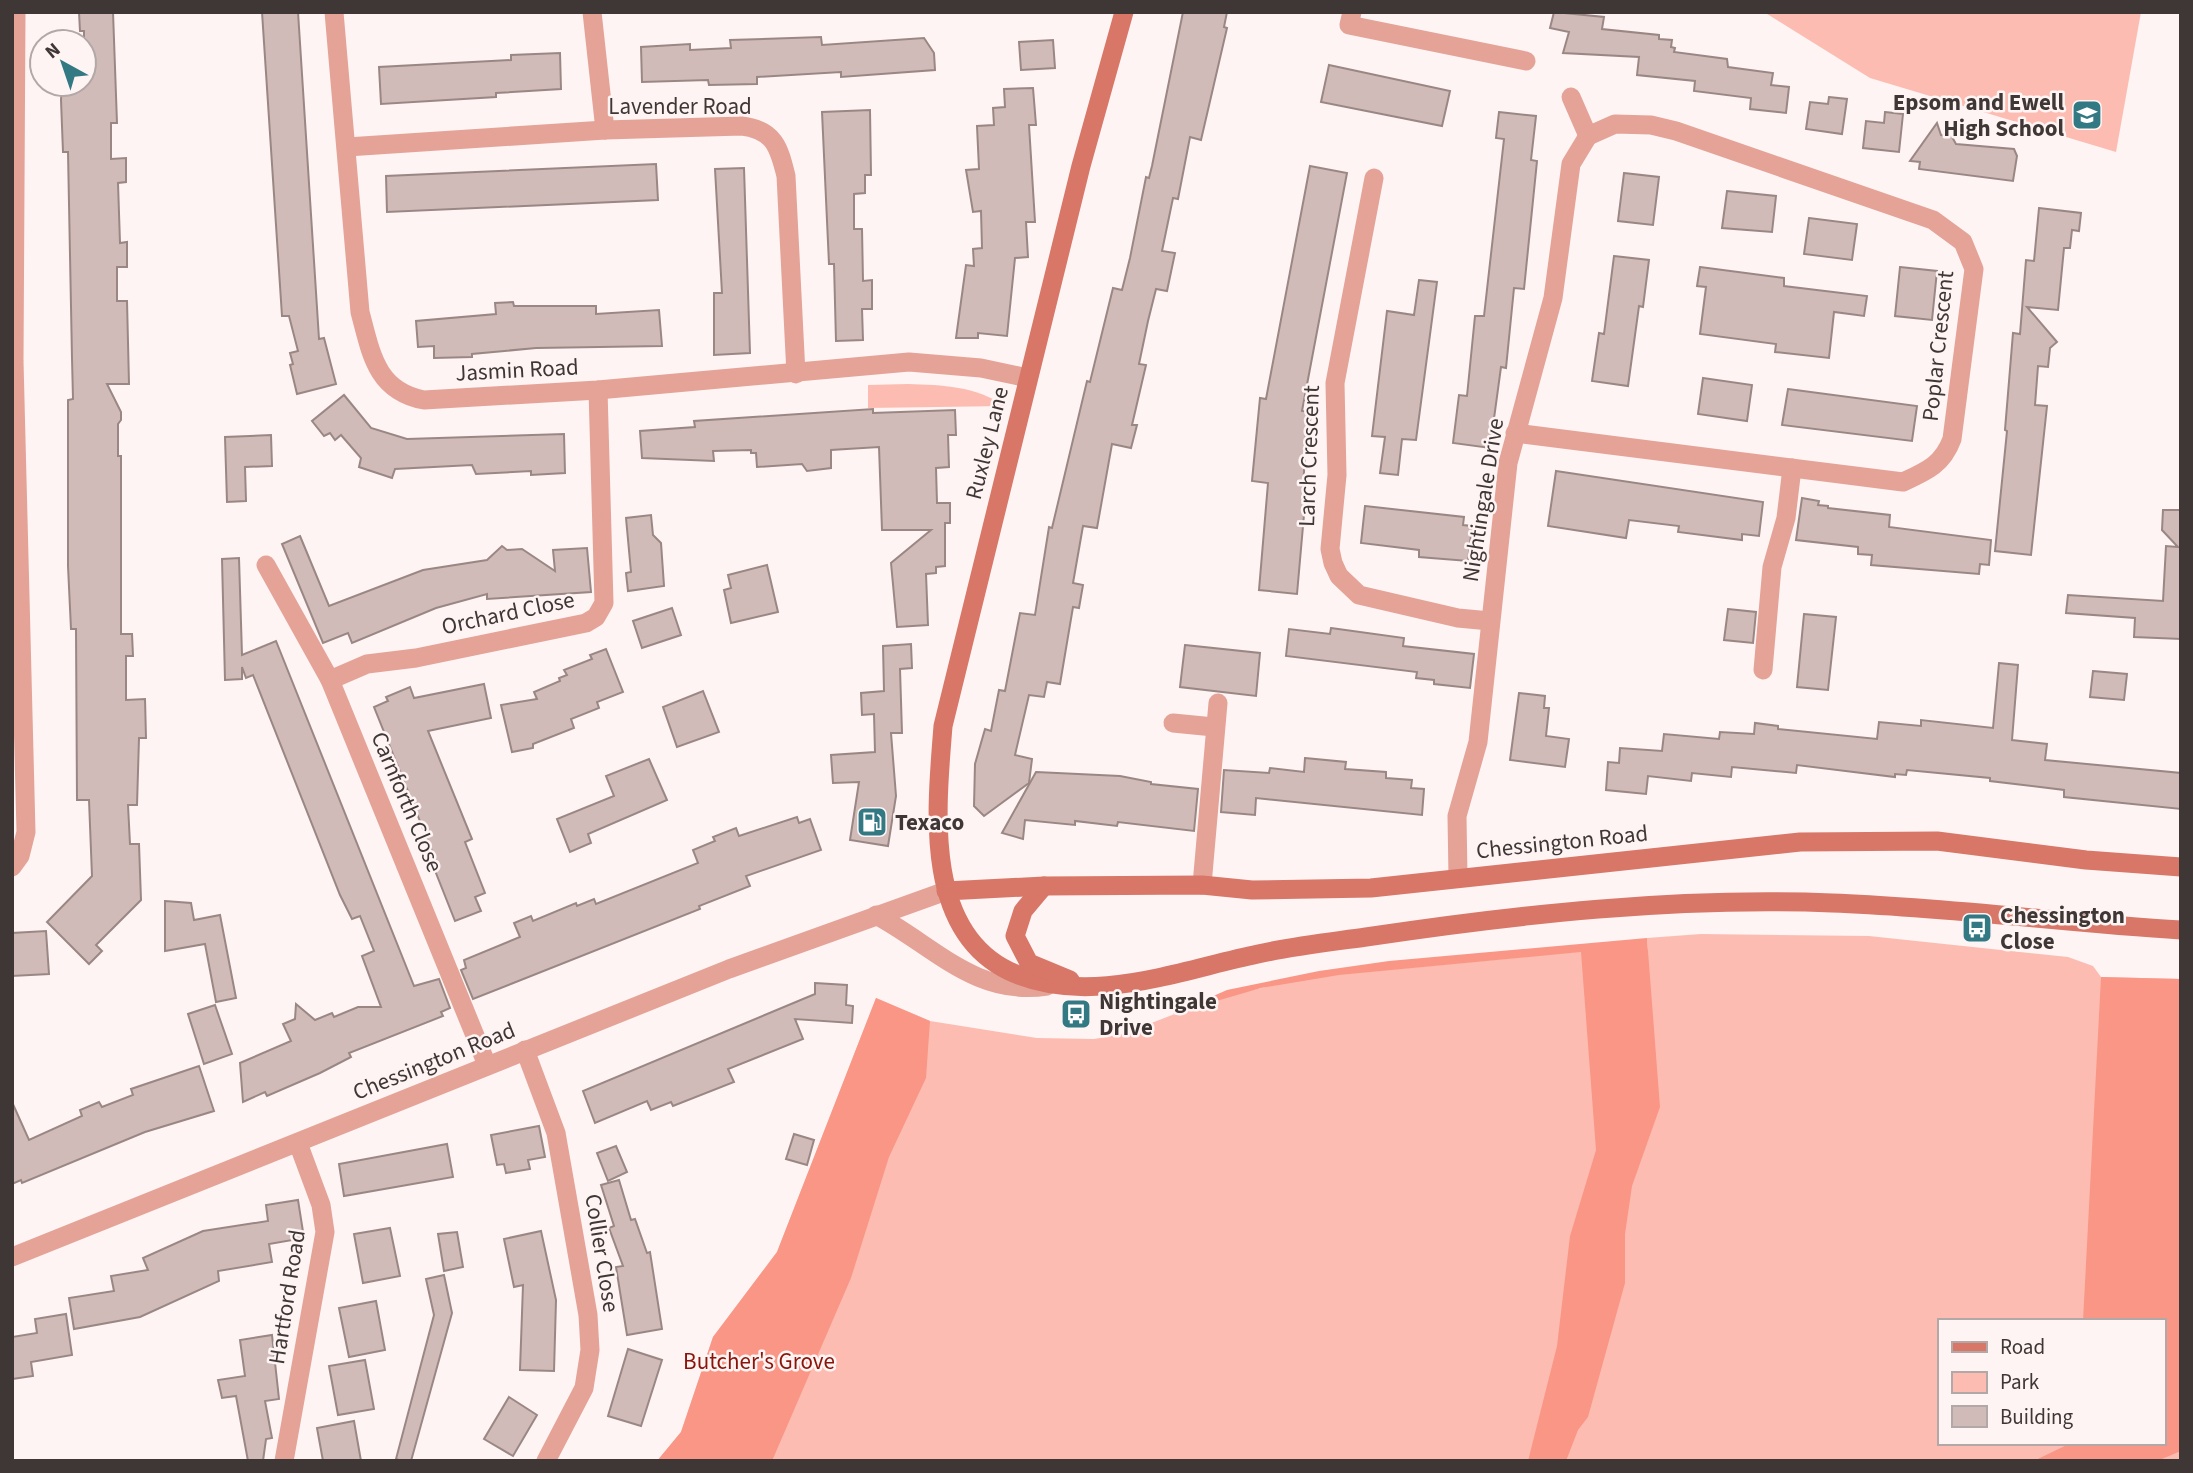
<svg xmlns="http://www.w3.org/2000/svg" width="2193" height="1473" viewBox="0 0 2193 1473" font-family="'Source Sans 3',sans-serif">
<rect width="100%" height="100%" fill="#fdf4f3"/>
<g fill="#fdbcb1" fill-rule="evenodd">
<path d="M1764 12H2141L2116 152 1870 78Z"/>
<path d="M908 384C943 385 975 386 1005 406L868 408V385Z"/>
<path d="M1701 934 1869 936 2068 957 2093 966 2101 977 2181 979V1461H2070V1444L2033 1461H657L681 1432 713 1337 777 1252 876 998 930 1021 1037 1038 1094 1039 1123 1034 1216 998 1312 977 1575 952 1648 950 1647 938ZM1939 1321H2163V1443H1939Z"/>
</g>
<g fill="#fa9686">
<path d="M1647 938 1660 1107 1632 1186 1625 1234V1283L1588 1417 1578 1430 1566 1461H1528L1557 1346 1570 1236 1596 1150 1581 952 1339 975 1261 988 1172 1014 1227 990 1319 971 1389 961Z"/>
<path d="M2101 977 2181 979V1451L2157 1461H2033L2071 1443H2163V1321H2083Z"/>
<path d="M876 998 930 1021 926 1078 889 1157 851 1278 772 1461H657L681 1432 713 1337 777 1252Z"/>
</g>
<g fill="#d0bbb8" stroke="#9a8784" stroke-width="2">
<path d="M79 12H113L117 123H111V159L126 158V182L118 183 120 243 127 242V267H117V301H127L129 384H107L121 412V420L118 424V456H121V634H132L133 656H126V700L145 699 146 738H139L137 805H128L130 844H139L141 900 96 945 102 951 89 964 47 922 92 876 89 800H77L76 629H71L68 566V400L73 399 72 358 68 152H63L61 100 62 84H84V31H80Z"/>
<path d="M262 12H298L319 339 324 338 336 384 297 394 290 365 293 364 290 353 298 351 289 316H282Z"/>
<path d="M1183 12H1227L1224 27 1227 28 1201 140 1190 137 1178 199 1173 198 1162 251 1175 253 1167 291 1156 289 1148 321 1139 364 1146 365 1132 425H1137L1131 448 1112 444 1097 528 1083 526 1073 583 1083 585 1079 608 1073 607 1060 684 1047 682 1044 697 1029 695 1015 755 1032 759 1029 783 984 816 974 806 975 764 985 729 991 731 999 690 1005 691 1020 613 1035 615 1049 527 1052 528 1087 381 1090 382 1113 288 1122 290 1130 258 1146 177 1149 178 1152 166Z"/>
<path d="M1554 12 1604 17 1602 29 1659 35V39L1672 40 1671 47 1675 48 1674 52 1727 59 1728 67 1773 73 1771 85 1789 87 1786 113 1750 109 1751 98 1694 91 1695 81 1637 75 1639 57 1563 53 1569 32 1550 28Z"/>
<path d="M821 37 822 45 924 38 934 53 935 70 841 77V72L757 77V84L709 85 708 80 642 82 641 47 690 44V50L731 48 730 40Z"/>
<path d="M1053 40 1055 68 1021 70 1019 42Z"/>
<path d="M560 53 561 89 496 93V97L381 104 379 67 511 60V55Z"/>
<path d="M1329 65 1450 91 1442 126 1321 102Z"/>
<path d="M1033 88 1036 125H1029L1035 222H1026L1028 257 1015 258 1007 336 978 333V338H956L966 265 974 266 973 249 982 248 981 211 973 212 966 170 979 169 977 126 994 125 993 108 1005 107 1004 89Z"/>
<path d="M1829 97 1847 99 1842 134 1806 129 1810 102 1828 104Z"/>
<path d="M870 110 871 175H865V193L854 194V229H862L863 281 872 280V309H862L863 340 836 341 834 264H829L822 112Z"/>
<path d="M1499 112 1536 116 1531 160 1537 161 1524 289 1514 288 1506 368 1501 367 1490 448 1453 443 1459 395 1467 396 1475 316H1484L1504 139 1496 138Z"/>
<path d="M1885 112 1903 114 1899 152 1863 148 1866 121 1884 123Z"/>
<path d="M1937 123 1941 135 1952 137 1956 144 2014 149 2017 156 2013 181 1919 169 1920 162 1910 161Z"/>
<path d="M656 164 658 200 387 212 386 176Z"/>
<path d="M1310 166 1347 173 1302 411 1311 412 1309 431H1306L1303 492H1306L1297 594 1259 590 1268 483 1252 481 1260 398 1266 399Z"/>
<path d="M744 168 750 353 714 355V293H722L715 169Z"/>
<path d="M1624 173 1659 177 1653 225 1618 221Z"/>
<path d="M1727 191 1776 196 1772 232 1722 228Z"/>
<path d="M2039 208 2081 213 2079 231 2072 230 2070 248H2064L2058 310 2027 307 2057 342 2050 348 2048 367 2038 366 2035 405 2047 406 2031 555 1995 551 2007 431 2005 430 2013 333 2020 334 2026 260 2034 261Z"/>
<path d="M1809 218 1857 224 1852 260 1804 254Z"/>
<path d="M1614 256 1649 260 1643 307 1639 306 1628 386 1592 381 1599 333 1604 334Z"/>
<path d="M1700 267 1784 278V286L1867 296 1864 316 1834 312 1829 358 1775 352 1776 344 1700 334 1706 287 1697 286Z"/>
<path d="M1900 267 1937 271 1932 320 1895 316Z"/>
<path d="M1419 280 1437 282 1416 440 1402 439 1398 475 1380 473 1385 437 1372 436 1387 311 1414 315Z"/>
<path d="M513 302 514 306H596V314L659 310 662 346 536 348 472 354V357L434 358V346L418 347 416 321 496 314 495 303Z"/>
<path d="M1703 378 1752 385 1747 421 1698 414Z"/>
<path d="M1788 389 1917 406 1912 441 1782 425Z"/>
<path d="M344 395 371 428 407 439 564 434 565 473 531 475V471L476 474 472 465 395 469 392 478 359 467 361 458 341 435 335 440 330 433 324 436 312 421Z"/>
<path d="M873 409V413L955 410 956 435H948L949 467 936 468 937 503H950V523H945V566L936 567V573L926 574 928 625 897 627 891 563 931 530H882L879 447 831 450V468L807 471 802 464 757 467 756 453H751V450L713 451 714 461 642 458 640 431 695 427 694 421Z"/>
<path d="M271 435 272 466 245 467 246 501 227 502 225 437Z"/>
<path d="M1556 471 1763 502 1759 536 1742 534V540L1678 532 1679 526 1629 520 1626 538 1548 526Z"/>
<path d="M1802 498 1819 501 1818 505 1828 506V508L1890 515 1889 527 1991 540 1989 565 1980 564 1979 574 1871 565 1872 555 1858 554V547L1796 540Z"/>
<path d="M1365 506 1464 517 1463 525 1472 526 1468 561 1419 557V550L1361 543Z"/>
<path d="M2163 510H2181V639L2134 637 2135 618 2066 613 2068 595 2163 601 2166 546 2178 547 2162 530Z"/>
<path d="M651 515 653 535 661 543 664 586 628 591 626 573 631 572 626 518Z"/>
<path d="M300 536 329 606 423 570 487 560 502 546 507 550 522 549 555 571 553 550 587 548 591 592 487 599V594L436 608 352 643 348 633 323 643 282 544Z"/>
<path d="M239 558 242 655 276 641 414 986 439 979 450 1008 441 1012 443 1016 349 1053 351 1057 320 1073 267 1096 265 1092 243 1102 240 1063 291 1041 283 1024 295 1019 296 1004 315 1020 332 1013 334 1017 358 1007H381L362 956 374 951 360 916 352 919 340 895 253 675 246 678 242 667V679L225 680 222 559Z"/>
<path d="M767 565 778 612 731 623 724 590 731 588 728 575Z"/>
<path d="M672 608 681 635 642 648 633 621Z"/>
<path d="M1728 609 1756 612 1753 643 1724 640Z"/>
<path d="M1804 614 1836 617 1828 690 1797 687Z"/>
<path d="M1331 628 1404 638 1403 646 1474 654 1470 688 1434 684V680L1416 678 1417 672 1286 656 1289 629 1330 634Z"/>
<path d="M911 644 912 668 900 669 902 733H891L896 796 888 846 850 840 859 782 833 783 831 755 875 752 874 714 862 715 861 693 884 691 883 646Z"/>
<path d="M1185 645 1260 653 1256 696 1180 687Z"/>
<path d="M606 649 623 692 597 702 599 708 571 719 574 728 533 744V748L512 752 501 705 537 699 534 692 560 681 559 678 567 675 564 670 592 659 590 655Z"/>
<path d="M1999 663 2018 665 2012 740 2047 744 2045 760 2181 773V809L2064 797V790L1990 781V778L1907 770 1906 775 1895 774V777L1797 765 1796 773 1732 767 1731 777 1692 773 1691 781 1648 776 1646 794 1606 790 1608 762 1619 763 1620 748 1662 751 1664 734 1719 739 1720 732 1754 734 1755 723 1778 726V729L1877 739 1879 722 1921 726V720L1993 728Z"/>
<path d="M2093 671 2127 674 2124 700 2090 697Z"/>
<path d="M484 684 491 718 428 731 472 839 465 842 485 893 475 897 481 911 455 921 432 863 436 861 374 707 388 701 386 697 410 687 414 698Z"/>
<path d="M703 691 719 732 677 747 663 707Z"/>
<path d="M1519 693 1545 696 1544 708H1549L1546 736 1569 739 1565 767 1510 760Z"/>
<path d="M1305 758 1346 762 1345 769 1386 772V778L1412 780 1411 788 1424 789 1422 815 1256 798 1255 815 1221 812 1224 770 1269 773 1270 768 1304 772Z"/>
<path d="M649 759 667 800 588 834 591 843 570 852 557 819 614 796 606 776Z"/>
<path d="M1036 772 1120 776 1151 782V784L1198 789 1194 831 1118 822 1117 826 1075 821V825L1025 820 1023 839 1002 833Z"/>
<path d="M797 817 799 823 810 819 821 850 746 876 750 886 699 906 700 909 473 999 461 970 466 968 464 960 520 937 514 923 531 916 533 921 576 903 577 906 594 899 596 904 698 863 693 850 715 841 713 837 736 828 739 836Z"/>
<path d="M165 901 191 903 194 920 220 915 236 998 216 1002 205 944 165 951Z"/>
<path d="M46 931 49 974 12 976V933Z"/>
<path d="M815 983 847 985 846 1005 853 1006 852 1023 795 1019 803 1039 728 1069 734 1082 673 1106 671 1102 651 1110 647 1101 595 1123 583 1091 815 994Z"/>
<path d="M215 1005 232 1054 204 1064 188 1014Z"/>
<path d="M199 1066 214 1111 145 1132 22 1183 21 1180 12 1184V1102L29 1140 82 1116 80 1110 99 1102 102 1107 133 1095 131 1089Z"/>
<path d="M539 1126 545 1157 528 1160 530 1169 506 1173 504 1164 497 1165 491 1135Z"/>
<path d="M794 1134 814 1140 807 1165 786 1159Z"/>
<path d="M447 1144 453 1177 344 1196 339 1164Z"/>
<path d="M616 1146 627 1172 608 1181 597 1153Z"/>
<path d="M619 1180 631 1220 635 1219 647 1253 650 1252 662 1329 627 1335 616 1267 623 1266 609 1228 614 1226 601 1185Z"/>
<path d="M298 1200 304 1238 269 1244 272 1262 218 1271 219 1281 140 1317 74 1329 69 1298 114 1291 111 1276 148 1270 143 1258 203 1231 268 1221 266 1205Z"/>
<path d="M390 1228 400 1276 363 1283 354 1234Z"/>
<path d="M541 1231 556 1300 554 1371 520 1370 523 1285 514 1287 504 1239Z"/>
<path d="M457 1232 463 1267 444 1271 438 1234Z"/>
<path d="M444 1275 452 1313 411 1461H402L396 1459 434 1315 426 1279Z"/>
<path d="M376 1301 385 1350 349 1357 339 1308Z"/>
<path d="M66 1314 72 1355 31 1362 33 1376 12 1379V1337L37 1333 35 1319Z"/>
<path d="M272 1335 279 1399 265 1401 272 1438 266 1439 263 1461H248L236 1396 222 1398 218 1380 245 1376 240 1340Z"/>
<path d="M628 1349 662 1360 641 1426 608 1416Z"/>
<path d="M365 1360 374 1409 338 1415 329 1366Z"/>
<path d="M509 1397 537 1415 513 1456 484 1439Z"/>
<path d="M354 1421 361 1461H323L317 1428Z"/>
</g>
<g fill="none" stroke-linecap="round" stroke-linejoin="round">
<g stroke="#e5a297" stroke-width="19">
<path d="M334 12 360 312C371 353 376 391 424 400L598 390 909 362 981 368 1028 378"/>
<path d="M592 12 605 130"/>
<path d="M1352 12 1349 25 1526 61"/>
<path d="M1571 97 1588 136"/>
<path d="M347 147 605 130 742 126C774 130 779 147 786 176L796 374"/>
<path d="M1374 178 1335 383 1337 475 1330 549 1333 563 1339 576 1359 595 1458 618 1490 621"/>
<path d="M1515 433 1903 482C1927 471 1943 464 1952 439L1974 269 1963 242 1933 220 1676 131 1651 125 1615 124 1588 136"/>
<path d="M266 565 330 680 487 1065"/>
<path d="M1763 670 1772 567 1786 518 1792 468"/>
<path d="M330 680 367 664 416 658 586 623 596 617 604 603 598 390"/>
<path d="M1173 723 1214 727"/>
<path d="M12 867 20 856 26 832 14 361 16 12"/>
<path d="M1458 877 1457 816 1478 742 1508 463 1553 298 1571 164 1588 136"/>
<path d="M1202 885 1218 703"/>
<path d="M525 1050 556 1133 588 1315 590 1350 584 1388 546 1461"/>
<path d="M284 1461 325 1232 321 1205 298 1143"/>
</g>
<g stroke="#e5a297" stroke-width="19">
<path d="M876 915C934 946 976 997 1047 986"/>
<path d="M12 1257 729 969 946 891"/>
</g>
<g stroke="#d87667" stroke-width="19">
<path d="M1124 12 1081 166 943 726C937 805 922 929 1009 971 1087 1008 1180 970 1258 954 1294 946 1331 942 1366 937 1520 914 1676 897 1832 903 1948 907 2064 923 2181 930"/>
<path d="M1044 886 1023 911 1015 936 1029 963 1070 980"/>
<path d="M946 891 1044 886 1202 885 1252 890 1371 888 1800 842 1937 841 2086 860 2181 867"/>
</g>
</g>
<defs>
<g id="school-square" transform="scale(1.575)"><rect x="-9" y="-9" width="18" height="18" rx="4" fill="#327984" stroke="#fdf4f3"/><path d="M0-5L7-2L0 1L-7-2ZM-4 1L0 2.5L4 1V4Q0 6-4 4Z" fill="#fff"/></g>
<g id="fuel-square" transform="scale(1.575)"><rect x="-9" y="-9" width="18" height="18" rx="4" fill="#327984" stroke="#fdf4f3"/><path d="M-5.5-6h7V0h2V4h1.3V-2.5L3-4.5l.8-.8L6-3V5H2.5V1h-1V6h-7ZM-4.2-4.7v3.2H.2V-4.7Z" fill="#fff"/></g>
<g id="bus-square" transform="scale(1.575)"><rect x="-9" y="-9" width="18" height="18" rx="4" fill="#327984" stroke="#fdf4f3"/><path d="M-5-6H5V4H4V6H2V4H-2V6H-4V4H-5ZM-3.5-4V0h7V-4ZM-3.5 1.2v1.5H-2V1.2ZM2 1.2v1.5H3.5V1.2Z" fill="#fff"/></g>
</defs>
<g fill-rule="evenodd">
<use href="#school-square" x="2087" y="115"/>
<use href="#fuel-square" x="872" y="822"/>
<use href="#bus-square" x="1977" y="928"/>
<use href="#bus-square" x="1076" y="1014"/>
</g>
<g text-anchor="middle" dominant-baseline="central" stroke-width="5" stroke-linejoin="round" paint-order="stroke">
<g font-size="23" font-weight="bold" fill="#3f3735" stroke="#fdf4f3" text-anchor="start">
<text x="2064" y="102" text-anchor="end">Epsom and Ewell<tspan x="2064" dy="26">High School</tspan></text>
<text x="895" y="822">Texaco</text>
<text x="2000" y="915">Chessington<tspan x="2000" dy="26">Close</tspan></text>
<text x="1099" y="1001">Nightingale<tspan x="1099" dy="26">Drive</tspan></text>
</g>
<g font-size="23" fill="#3f3735" stroke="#fdf4f3">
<text x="680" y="106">Lavender Road</text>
<text transform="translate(1938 346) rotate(-84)">Poplar Crescent</text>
<text transform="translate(517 370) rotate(-3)">Jasmin Road</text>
<text transform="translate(987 443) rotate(-76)">Ruxley Lane</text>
<text transform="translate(1309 456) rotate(-88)">Larch Crescent</text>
<text transform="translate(1483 500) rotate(-81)">Nightingale Drive</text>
<text transform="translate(508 613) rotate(-12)">Orchard Close</text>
<text transform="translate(407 802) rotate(67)">Carnforth Close</text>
<text transform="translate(1562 842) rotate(-6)">Chessington Road</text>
<text transform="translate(434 1061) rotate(-22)">Chessington Road</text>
<text transform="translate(602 1253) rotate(81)">Collier Close</text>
<text transform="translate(287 1297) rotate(-81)">Hartford Road</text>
</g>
<g font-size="23" fill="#8a140a" stroke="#fdf4f3">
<text x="759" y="1361">Butcher's Grove</text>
</g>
</g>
<rect width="2193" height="1473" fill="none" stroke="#3f3735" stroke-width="28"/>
<rect x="1938" y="1319" width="228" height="126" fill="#fdf4f3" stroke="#b1a8a7" stroke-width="2"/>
<rect x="1952" y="1342" width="35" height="10" fill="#d87667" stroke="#b1a8a7" stroke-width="2"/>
<text x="2000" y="1354" font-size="21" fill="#3f3735">Road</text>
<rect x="1952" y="1372" width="35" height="21" fill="#fdbcb1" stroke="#b1a8a7" stroke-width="2"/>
<text x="2000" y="1389" font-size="21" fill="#3f3735">Park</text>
<rect x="1952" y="1406" width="35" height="21" fill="#d0bbb8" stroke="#b1a8a7" stroke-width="2"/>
<text x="2000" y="1424" font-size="21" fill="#3f3735">Building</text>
<g transform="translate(63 63) rotate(320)"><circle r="33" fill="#fdf4f3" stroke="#b1a8a7" stroke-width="2"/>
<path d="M0-5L12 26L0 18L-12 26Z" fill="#327984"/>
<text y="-10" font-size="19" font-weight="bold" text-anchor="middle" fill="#3f3735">N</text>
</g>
</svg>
